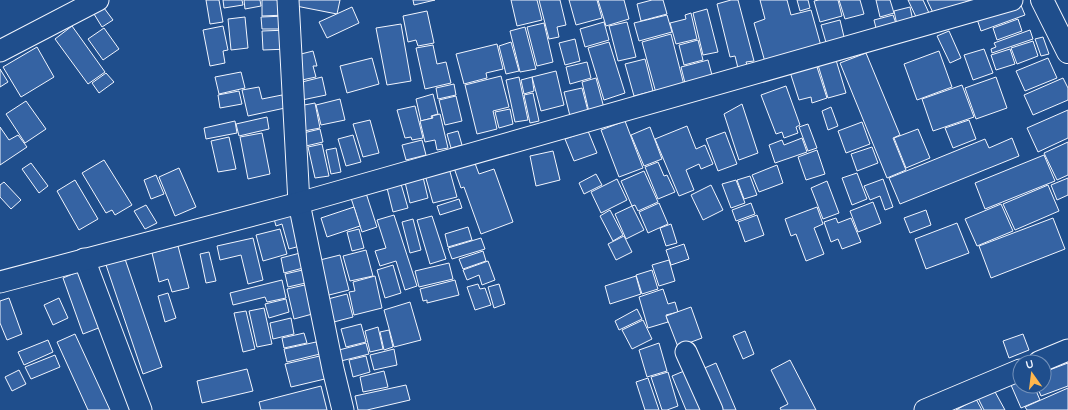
<svg xmlns="http://www.w3.org/2000/svg" width="1068" height="410" viewBox="0 0 1068 410" font-family="Quicksand,sans-serif">
<rect width="100%" height="100%" fill="#1f4e8c"/>
<g fill="#3563a3" stroke="#f2f6ff">
<path d="M206 0H219L223 22 210 24Z"/>
<path d="M223 0H242L243 5 224 8Z"/>
<path d="M244 0H260L261 6 245 9Z"/>
<path d="M262 0H286V15L262 16Z"/>
<path d="M297 0H340L337 14 296 6Z"/>
<path d="M413 0H435L414 5Z"/>
<path d="M511 0H537L542 20 517 26Z"/>
<path d="M539 0H560L566 25 557 27 559 37 549 39Z"/>
<path d="M569 0H597L602 18 576 25Z"/>
<path d="M598 0H624L629 19 606 26Z"/>
<path d="M652 0H663L667 14 641 21 637 4Z"/>
<path d="M731 0H738L754 61 746 62 747 65 738 68 735 56 730 57 717 4Z"/>
<path d="M760 0H787L791 15 811 10 821 46 765 62 754 23 765 19Z"/>
<path d="M797 0H808L810 8 800 11Z"/>
<path d="M819 0H838L842 16 820 22 814 1Z"/>
<path d="M839 0H860L864 14 845 19Z"/>
<path d="M876 0H890L894 13 880 17Z"/>
<path d="M908 0H923L929 13 917 19Z"/>
<path d="M927 0H970L935 17Z"/>
<path d="M1020 3 1025 15 981 31 977 19Z"/>
<path d="M352 7 359 23 327 38 319 22Z"/>
<path d="M910 7 913 21 897 25 894 11Z"/>
<path d="M104 8 113 20 102 27 94 14Z"/>
<path d="M707 9 718 52 703 55 693 13Z"/>
<path d="M427 11 434 43 418 46 416 40 408 42 403 16Z"/>
<path d="M691 13 697 39 676 44 670 23 686 19 685 15Z"/>
<path d="M667 15 672 32 639 41 634 23Z"/>
<path d="M893 15 897 26 877 32 874 20Z"/>
<path d="M286 16 287 29H262L261 17Z"/>
<path d="M245 17 248 48 231 50 228 19Z"/>
<path d="M1018 19 1022 31 997 40 993 28Z"/>
<path d="M840 20 845 41 827 46 821 25Z"/>
<path d="M604 22 609 40 585 47 580 29Z"/>
<path d="M627 22 636 57 618 61 609 26Z"/>
<path d="M544 23 553 62 537 66 527 27Z"/>
<path d="M401 24 411 81 387 85 376 28Z"/>
<path d="M72 26 105 72 88 84 55 39Z"/>
<path d="M223 26 228 50 223 51 225 63 210 66 203 30Z"/>
<path d="M525 27 536 69 520 72 510 31Z"/>
<path d="M104 28 119 49 103 60 88 39Z"/>
<path d="M288 30 289 49 263 50 262 31Z"/>
<path d="M1030 30 1033 39 992 53 991 49 996 47 994 43Z"/>
<path d="M949 31 961 58 950 63 937 36Z"/>
<path d="M671 34 684 85 656 93 642 42Z"/>
<path d="M1043 37 1049 54 1041 56 1035 39Z"/>
<path d="M575 39 580 61 565 65 559 43Z"/>
<path d="M698 40 703 60 684 65 679 45Z"/>
<path d="M1033 41 1038 56 1017 64 1011 48Z"/>
<path d="M511 42 519 71 506 74 499 46Z"/>
<path d="M609 42 625 93 604 100 588 48Z"/>
<path d="M497 44 503 69 486 73 487 78 464 84 456 54Z"/>
<path d="M433 45 437 64 446 62 451 83 425 89 416 48Z"/>
<path d="M37 47 54 77 21 97 3 67Z"/>
<path d="M984 49 993 73 973 80 964 55Z"/>
<path d="M1010 49 1015 64 996 70 991 55Z"/>
<path d="M313 51 317 66H313L316 77 302 80 297 55Z"/>
<path d="M939 51 952 87 917 100 904 64Z"/>
<path d="M866 53 900 135 893 138 906 170 887 178 840 63Z"/>
<path d="M372 58 379 84 347 93 340 66Z"/>
<path d="M1048 58 1057 78 1025 91 1016 71Z"/>
<path d="M645 59 653 91 634 96 625 64Z"/>
<path d="M708 60 713 79 686 87 681 67Z"/>
<path d="M836 60 846 93 828 98 818 65Z"/>
<path d="M587 62 591 78 570 84 566 67Z"/>
<path d="M816 64 827 98 812 103 811 97 799 100 790 72Z"/>
<path d="M0 69 8 82 0 87Z"/>
<path d="M556 71 564 105 541 111 532 77Z"/>
<path d="M241 72 245 88 219 94 215 77Z"/>
<path d="M106 73 114 82 99 93 92 83Z"/>
<path d="M501 76 509 107 493 111 497 129 477 134 465 85Z"/>
<path d="M322 77 326 95 302 100 298 83Z"/>
<path d="M519 77 528 120 515 122 506 80Z"/>
<path d="M532 77 534 91 524 94 521 80Z"/>
<path d="M996 77 1007 108 976 119 965 88Z"/>
<path d="M596 78 604 108 589 112 582 82Z"/>
<path d="M1063 78 1068 88V100L1033 115 1024 95Z"/>
<path d="M454 84 456 95 438 99 436 88Z"/>
<path d="M962 85 974 117 933 131 922 99Z"/>
<path d="M786 86 800 125 796 127 798 133 784 138 782 132 776 134 761 95Z"/>
<path d="M259 87 262 99 282 95 285 108 248 116 242 90Z"/>
<path d="M582 88 588 111 570 116 564 92Z"/>
<path d="M239 91 242 104 220 108 218 95Z"/>
<path d="M533 93 539 121 530 123 524 95Z"/>
<path d="M433 94 438 114 431 116 432 118 421 121 416 99Z"/>
<path d="M456 96 462 121 445 125 439 100Z"/>
<path d="M340 99 345 120 321 125 316 105Z"/>
<path d="M26 101 46 129 25 143 6 114Z"/>
<path d="M315 103 320 128 304 131 299 106Z"/>
<path d="M742 104 758 153 739 160 724 114Z"/>
<path d="M415 106 423 138 412 140 411 137 405 138 397 110Z"/>
<path d="M831 107 838 126 828 130 822 111Z"/>
<path d="M510 109 513 124 499 128 495 112Z"/>
<path d="M1068 110V138L1038 152 1027 128Z"/>
<path d="M440 114 448 148 437 150 435 140 425 142 420 121 433 118 432 116Z"/>
<path d="M267 117 269 129 239 136 236 124Z"/>
<path d="M370 120 379 153 363 157 353 124Z"/>
<path d="M969 120 976 139 953 148 945 128Z"/>
<path d="M235 121 237 133 206 139 204 128Z"/>
<path d="M625 121 643 168 619 177 601 130Z"/>
<path d="M862 122 870 144 846 153 838 131Z"/>
<path d="M808 124 817 148 808 151 799 127Z"/>
<path d="M687 126 696 149 705 145 713 164 701 169 699 164 686 170 694 190 679 196 655 139Z"/>
<path d="M0 127 9 140 18 135 27 147 0 165Z"/>
<path d="M650 127 662 159 644 166 631 135Z"/>
<path d="M320 129 323 142 306 146 303 133Z"/>
<path d="M918 129 930 158 906 168 894 138Z"/>
<path d="M458 131 462 145 451 148 447 134Z"/>
<path d="M588 131 597 153 574 161 565 139Z"/>
<path d="M725 132 737 164 718 171 706 139Z"/>
<path d="M262 133 270 174 248 179 240 137Z"/>
<path d="M353 135 361 162 346 166 338 139Z"/>
<path d="M229 137 236 169 218 172 211 141Z"/>
<path d="M802 138 807 152 775 163 769 145 782 140 784 145Z"/>
<path d="M1012 138 1019 156 900 204 889 178 985 139 989 148Z"/>
<path d="M422 140 426 155 406 160 402 145Z"/>
<path d="M1068 142V175L1057 180 1044 153Z"/>
<path d="M322 144 329 176 315 178 308 147Z"/>
<path d="M872 147 878 163 857 171 851 154Z"/>
<path d="M336 148 341 172 331 174 326 150Z"/>
<path d="M817 150 825 174 806 180 798 157Z"/>
<path d="M553 151 560 180 536 186 530 156Z"/>
<path d="M1044 155 1055 181 985 209 975 183Z"/>
<path d="M473 158 479 174 494 169 513 222 481 234 464 187 461 188 453 165Z"/>
<path d="M104 160 132 205 115 215 112 210 106 213 82 173Z"/>
<path d="M658 162 664 176 667 175 675 192 658 199 645 167Z"/>
<path d="M31 163 48 186 39 193 22 169Z"/>
<path d="M777 165 783 183 759 192 752 175Z"/>
<path d="M179 168 196 207 175 216 159 177Z"/>
<path d="M449 168 457 197 433 203 425 175Z"/>
<path d="M644 171 658 202 638 211 635 205 632 206 621 181Z"/>
<path d="M422 173 428 198 410 203 404 178Z"/>
<path d="M857 173 867 199 852 205 842 178Z"/>
<path d="M596 174 602 185 584 194 579 183Z"/>
<path d="M156 175 164 194 151 199 144 180Z"/>
<path d="M750 176 757 195 744 199 737 180Z"/>
<path d="M1068 178V195L1057 200 1051 185Z"/>
<path d="M617 179 627 200 601 213 591 192Z"/>
<path d="M883 179 893 207 885 210 880 196 870 200 864 186Z"/>
<path d="M75 180 98 219 79 230 57 191Z"/>
<path d="M736 180 745 203 731 208 722 184Z"/>
<path d="M827 181 839 213 823 219 811 188Z"/>
<path d="M4 182 21 200 11 209 0 197V185Z"/>
<path d="M401 184 408 208 393 212 387 188Z"/>
<path d="M711 185 723 210 703 220 691 195Z"/>
<path d="M1048 185 1059 211 1015 230 1003 204Z"/>
<path d="M365 190 377 227 362 232 350 195Z"/>
<path d="M459 199 462 208 440 215 437 206Z"/>
<path d="M873 202 881 223 858 232 850 211Z"/>
<path d="M659 203 668 224 648 233 639 212Z"/>
<path d="M751 203 755 214 736 221 732 210Z"/>
<path d="M1001 204 1013 231 977 246 965 219Z"/>
<path d="M146 205 157 223 145 229 134 211Z"/>
<path d="M632 206 644 230 626 239 615 214Z"/>
<path d="M354 207 360 226 327 237 321 218Z"/>
<path d="M817 207 823 224 814 228 824 254 806 261 796 234 791 236 785 219Z"/>
<path d="M290 210 300 246 289 249 282 224 276 226 273 215Z"/>
<path d="M610 210 623 235 613 241 600 216Z"/>
<path d="M926 210 931 225 910 233 904 218Z"/>
<path d="M394 215 417 286 405 290 396 261 380 266 375 251 386 248 377 220Z"/>
<path d="M757 215 764 235 745 242 738 222Z"/>
<path d="M432 216 446 259 430 264 417 220Z"/>
<path d="M836 218 838 223 851 218 861 242 842 249 838 239 831 242 824 222Z"/>
<path d="M1053 218 1065 249 991 278 979 246Z"/>
<path d="M413 219 421 250 410 253 402 222Z"/>
<path d="M957 223 969 253 926 269 915 239Z"/>
<path d="M671 224 677 243 666 246 660 228Z"/>
<path d="M468 227 472 240 448 247 445 234Z"/>
<path d="M280 229 287 254 263 261 256 235Z"/>
<path d="M359 229 364 248 352 251 347 232Z"/>
<path d="M624 236 632 252 616 260 608 244Z"/>
<path d="M253 238 263 280 248 284 241 255 220 260 217 246Z"/>
<path d="M481 238 485 249 452 259 448 248Z"/>
<path d="M684 244 689 259 671 265 666 250Z"/>
<path d="M178 246 189 288 172 292 168 279 159 282 152 253Z"/>
<path d="M366 250 373 276 350 281 343 256Z"/>
<path d="M483 251 486 261 463 269 459 259Z"/>
<path d="M209 252 216 281 206 283 200 254Z"/>
<path d="M304 252 307 267 284 273 281 258Z"/>
<path d="M340 255 349 290 325 296 316 261Z"/>
<path d="M124 256 162 367 143 374 105 262Z"/>
<path d="M669 260 675 281 659 286 652 265Z"/>
<path d="M488 261 495 280 482 285 479 275 467 280 463 270Z"/>
<path d="M449 263 453 279 419 287 415 271Z"/>
<path d="M393 265 401 293 385 298 377 270Z"/>
<path d="M307 269 310 282 288 287 285 274Z"/>
<path d="M652 270 658 289 642 294 636 275Z"/>
<path d="M80 271 101 327 83 334 63 278Z"/>
<path d="M375 276 382 308 354 315 349 292 355 291 353 282Z"/>
<path d="M636 276 641 294 610 304 605 286Z"/>
<path d="M282 280 286 298 267 302 265 297 233 305 230 293Z"/>
<path d="M455 280 459 295 427 303V300L423 301 420 289Z"/>
<path d="M309 284 316 313 294 319 287 289Z"/>
<path d="M478 284 480 289 485 288 491 305 475 310 467 287Z"/>
<path d="M499 284 505 304 494 308 488 287Z"/>
<path d="M663 289 668 304 675 302 678 312 666 315 668 322 648 328 639 297Z"/>
<path d="M168 293 176 318 165 322 158 296Z"/>
<path d="M347 294 353 317 330 323 324 300Z"/>
<path d="M9 298 22 334 7 340 0 323V301Z"/>
<path d="M59 298 68 318 53 325 44 305Z"/>
<path d="M286 299 289 312 269 318 265 304Z"/>
<path d="M410 302 421 340 394 347 384 310Z"/>
<path d="M691 307 702 338 678 347 666 316Z"/>
<path d="M264 308 272 344 257 347 249 311Z"/>
<path d="M637 309 642 319 619 330 615 321Z"/>
<path d="M246 311 255 349 243 352 234 313Z"/>
<path d="M291 318 294 334 273 339 270 323Z"/>
<path d="M643 320 652 339 632 349 622 330Z"/>
<path d="M361 324 366 342 346 347 341 329Z"/>
<path d="M378 327 383 349 370 352 365 331Z"/>
<path d="M389 330 393 347 384 350 380 332Z"/>
<path d="M745 331 754 354 743 359 733 336Z"/>
<path d="M304 333 307 343 284 348 282 338Z"/>
<path d="M75 334 110 410H88L57 342Z"/>
<path d="M1023 334 1029 350 1009 358 1003 341Z"/>
<path d="M48 340 53 352 24 365 18 352Z"/>
<path d="M316 342 320 354 287 362 284 349Z"/>
<path d="M366 343 369 354 341 361 339 350Z"/>
<path d="M659 343 667 371 647 377 639 350Z"/>
<path d="M394 349 397 365 374 370 370 355Z"/>
<path d="M55 355 60 367 31 379 25 367Z"/>
<path d="M324 355 329 378 291 387 285 364Z"/>
<path d="M366 356 370 372 353 377 349 360Z"/>
<path d="M790 360 816 410H781L780 408 788 404 771 370Z"/>
<path d="M716 363 736 410H717L700 370Z"/>
<path d="M1068 363V386L1041 396 1037 386H1044V372Z"/>
<path d="M247 369 253 391 202 403 197 381Z"/>
<path d="M689 369 706 410H686L672 376Z"/>
<path d="M19 370 26 384 12 391 5 377Z"/>
<path d="M384 371 388 387 363 392 360 377Z"/>
<path d="M668 372 678 406 667 410H662L651 377Z"/>
<path d="M648 378 659 410H645L636 382Z"/>
<path d="M1020 381V386H1034L1040 400 1021 408 1011 385Z"/>
<path d="M406 385 410 400 367 410H358L355 396Z"/>
<path d="M321 386 327 410H261L259 402Z"/>
<path d="M1068 388V410H1027L1025 407Z"/>
<path d="M994 390 1005 410H984L978 398Z"/>
<path d="M976 399 982 410H956Z"/>
</g>
<g fill="none" stroke-linecap="round" stroke-linejoin="round">
<g stroke="#f2f6ff" stroke-width="23">
<g id="minor">
<path d="M288 0 299 203 333 369 343 410"/>
<path d="M0 51 98 0"/>
<path d="M84 259 141 410"/>
<path d="M0 282 299 203 1012 0"/>
<path d="M686 352 712 410"/>
<path d="M1039 362 1068 350"/>
<path d="M925 410 1020 370"/>
</g>
</g>
<g stroke="#f2f6ff" stroke-width="24">
<path id="major" d="M1042 0 1068 52"/>
</g>
<use href="#minor" stroke="#1f4e8c" stroke-width="21"/>
<use href="#major" stroke="#1f4e8c" stroke-width="22"/>
</g>
<g transform="translate(1032 374) rotate(346)"><circle r="19" fill="#1f4e8c" stroke="#7391ba"/>
<path d="M0-3L7 15L0 10L-7 15Z" fill="#ffb74d"/>
<text y="-6" font-size="11" font-weight="bold" text-anchor="middle" fill="#f2f6ff">U</text>
</g>
</svg>
